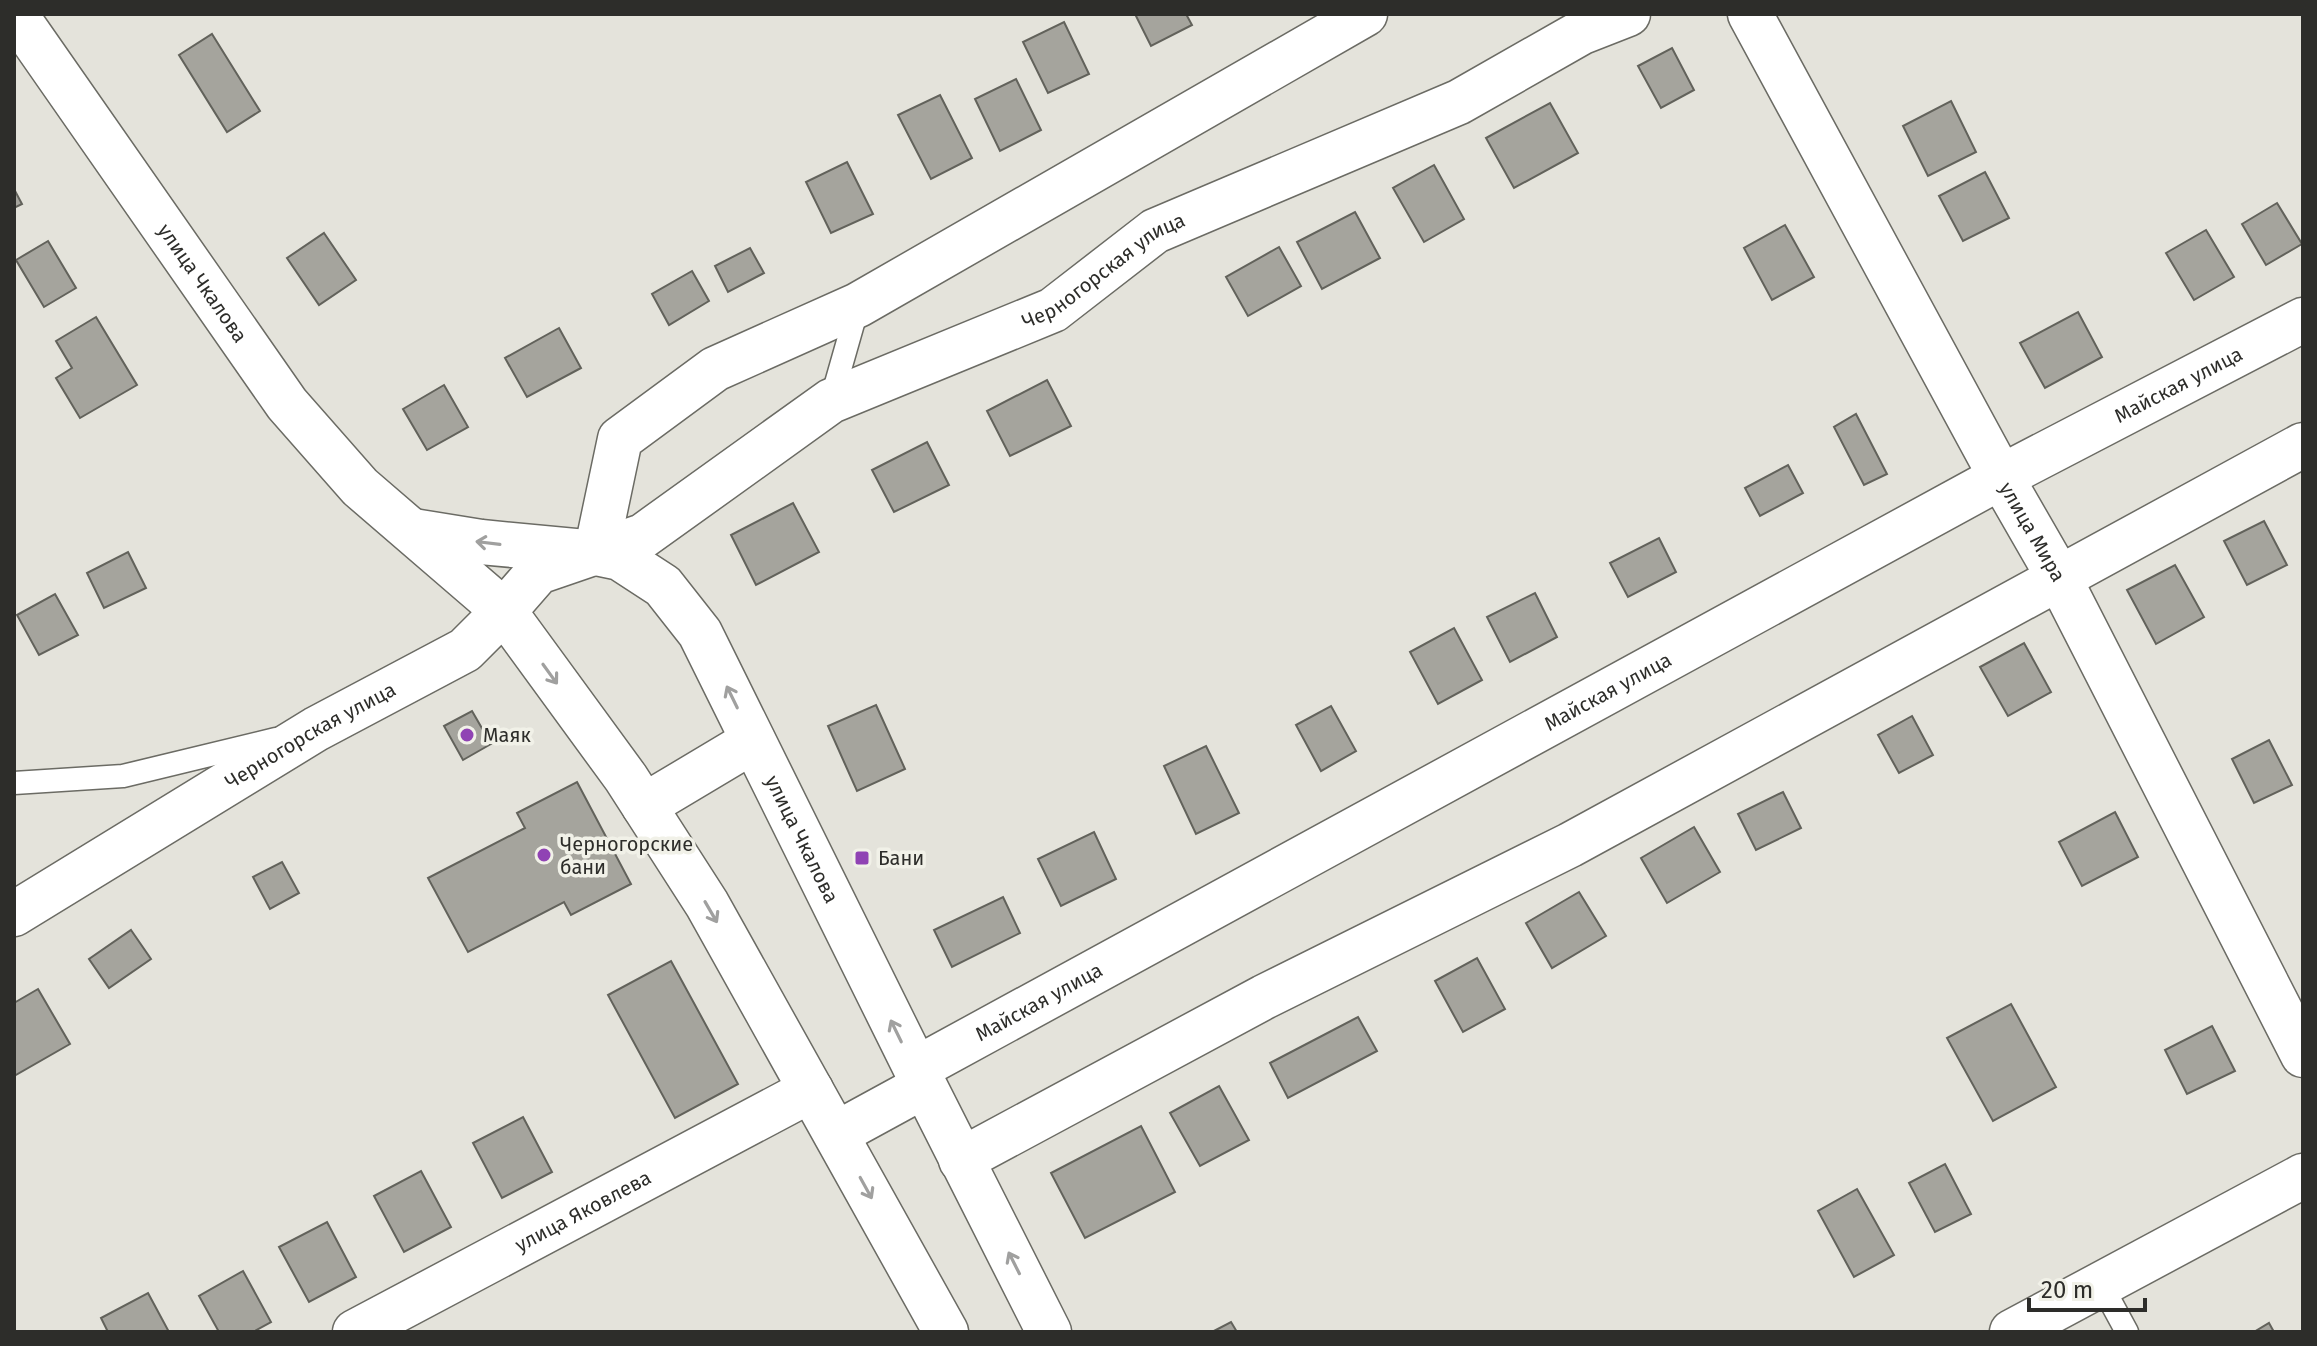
<svg xmlns="http://www.w3.org/2000/svg" width="2317" height="1346" viewBox="0 0 2317 1346" font-family="'Fira Sans',sans-serif">
<rect width="100%" height="100%" fill="#e4e3db"/>
<g fill="#a5a49d" stroke="#62625b" stroke-width="2">
<path d="M1135 14H1186L1192 25 1151 46Z"/>
<path d="M1064 22 1089 74 1048 93 1023 42Z"/>
<path d="M212 34 260 111 227 132 179 55Z"/>
<path d="M1672 48 1694 90 1661 108 1638 66Z"/>
<path d="M1016 79 1041 130 1000 151 975 99Z"/>
<path d="M940 95 972 158 931 179 898 115Z"/>
<path d="M1951 101 1976 152 1928 176 1903 126Z"/>
<path d="M1550 103 1578 153 1514 188 1486 138Z"/>
<path d="M847 162 873 214 831 233 806 182Z"/>
<path d="M1434 165 1464 219 1424 242 1393 188Z"/>
<path d="M1985 172 2009 218 1963 241 1939 196Z"/>
<path d="M14 189 22 204 14 208Z"/>
<path d="M2277 203 2302 244 2266 265 2242 224Z"/>
<path d="M1355 212 1380 258 1322 289 1297 242Z"/>
<path d="M1785 225 1814 277 1772 300 1744 248Z"/>
<path d="M2206 230 2234 277 2194 300 2166 253Z"/>
<path d="M324 233 356 280 319 305 287 258Z"/>
<path d="M48 241 76 288 44 307 16 260Z"/>
<path d="M1279 247 1301 286 1248 316 1226 277Z"/>
<path d="M750 248 764 273 728 292 715 266Z"/>
<path d="M692 271 709 301 669 325 652 294Z"/>
<path d="M2078 312 2102 357 2045 388 2020 343Z"/>
<path d="M96 317 137 385 80 418 56 378 72 368 56 341Z"/>
<path d="M559 328 581 368 527 397 505 358Z"/>
<path d="M1047 380 1071 426 1010 456 987 411Z"/>
<path d="M444 385 468 427 427 450 403 409Z"/>
<path d="M1856 414 1887 474 1864 485 1834 427Z"/>
<path d="M927 442 949 485 894 512 872 470Z"/>
<path d="M1788 465 1803 493 1760 516 1745 488Z"/>
<path d="M793 503 819 552 756 585 731 535Z"/>
<path d="M2264 521 2287 565 2247 585 2224 541Z"/>
<path d="M1659 538 1676 572 1628 597 1610 563Z"/>
<path d="M128 552 146 588 104 608 87 573Z"/>
<path d="M2175 565 2204 617 2156 644 2127 590Z"/>
<path d="M1535 593 1557 637 1510 662 1487 617Z"/>
<path d="M55 594 78 635 39 655 17 615Z"/>
<path d="M1454 628 1482 680 1438 704 1410 652Z"/>
<path d="M2024 643 2051 692 2008 716 1980 667Z"/>
<path d="M876 705 905 769 857 791 828 726Z"/>
<path d="M1331 706 1356 751 1321 771 1296 725Z"/>
<path d="M472 711 491 744 463 760 444 726Z"/>
<path d="M1912 716 1933 755 1899 773 1878 735Z"/>
<path d="M2269 740 2292 785 2254 803 2232 759Z"/>
<path d="M1206 746 1239 813 1196 834 1164 766Z"/>
<path d="M577 782 631 884 571 915 564 902 468 952 428 878 525 828 517 813Z"/>
<path d="M1783 792 1801 828 1756 850 1738 814Z"/>
<path d="M2115 812 2138 857 2082 886 2059 842Z"/>
<path d="M1694 827 1720 872 1667 903 1641 858Z"/>
<path d="M1094 832 1116 879 1061 906 1038 859Z"/>
<path d="M282 862 299 893 270 909 253 877Z"/>
<path d="M1579 892 1606 936 1552 968 1526 923Z"/>
<path d="M1003 897 1020 933 952 967 934 930Z"/>
<path d="M131 930 151 959 109 988 89 959Z"/>
<path d="M1477 958 1505 1009 1463 1032 1435 981Z"/>
<path d="M671 961 738 1084 675 1118 608 995Z"/>
<path d="M38 989 70 1044 14 1076V1003Z"/>
<path d="M2011 1004 2056 1087 1993 1121 1947 1038Z"/>
<path d="M1358 1017 1377 1051 1288 1098 1270 1063Z"/>
<path d="M2212 1026 2235 1071 2187 1094 2165 1050Z"/>
<path d="M1219 1086 1249 1140 1200 1166 1170 1113Z"/>
<path d="M523 1117 552 1172 502 1198 473 1143Z"/>
<path d="M1141 1126 1175 1192 1085 1238 1051 1173Z"/>
<path d="M1945 1164 1971 1214 1935 1232 1909 1183Z"/>
<path d="M421 1171 451 1227 404 1252 374 1196Z"/>
<path d="M1857 1189 1894 1255 1854 1277 1818 1211Z"/>
<path d="M327 1222 356 1277 309 1302 279 1247Z"/>
<path d="M243 1271 271 1322 253 1332H219L199 1296Z"/>
<path d="M148 1293 169 1332H108L101 1318Z"/>
<path d="M1231 1322 1237 1332H1212Z"/>
<path d="M2269 1323 2274 1332H2254Z"/>
</g>
<g fill="none" stroke-linecap="round" stroke-linejoin="round">
<g stroke="#6b6b64" stroke-width="25">
<g id="service">
<path d="M831 401 858 306"/>
<path d="M14 783 123 776 276 739"/>
<path d="M2101 1284 2127 1332"/>
</g>
</g>
<g stroke="#6b6b64" stroke-width="47">
<g id="minor">
<path id="s1" d="M15 14 287 404 360 487 504 611 626 778 707 904 946 1332"/>
<path id="s2" d="M413 531 481 542 596 553 620 558 663 586 700 633 916 1069 1049 1332"/>
<path d="M596 553 620 439 715 369 858 305 1365 14"/>
<path d="M644 806 753 741"/>
<path id="s3" d="M14 914 316 729 465 650 504 611 538 572 643 536 831 401 1053 310 1155 231 1459 102 1582 32 1628 14"/>
<path id="s4" d="M916 1069 2001 477 2303 320"/>
<path d="M836 1134 924 1086"/>
<path d="M961 1160 1264 997 1570 845 2303 445"/>
<path id="s5" d="M355 1332 811 1090"/>
</g>
</g>
<g stroke="#6b6b64" stroke-width="47">
<path id="tertiary" d="M2012 1332 2303 1176"/>
</g>
<g stroke="#6b6b64" stroke-width="47">
<g id="secondary">
<path id="s6" d="M1750 14 2001 477 2058 576 2303 1055"/>
</g>
</g>
<use href="#service" stroke="#fff" stroke-width="22"/>
<use href="#minor" stroke="#fff" stroke-width="44"/>
<use href="#tertiary" stroke="#fff" stroke-width="44"/>
<use href="#secondary" stroke="#fff" stroke-width="44"/>
</g>
<defs><path id="oneway-shaft" d="M-6 0H5M1.5-3L5.5 0L1.5 3" fill="none" stroke-width="1.6" stroke-linecap="round" stroke-linejoin="round" transform="scale(2)"/></defs>
<g stroke="#a0a09f">
<use href="#oneway-shaft" transform="translate(488 543) rotate(-173)"/>
<use href="#oneway-shaft" transform="translate(550 674) rotate(54)"/>
<use href="#oneway-shaft" transform="translate(732 697) rotate(-116)"/>
<use href="#oneway-shaft" transform="translate(711 912) rotate(60)"/>
<use href="#oneway-shaft" transform="translate(896 1031) rotate(-116)"/>
<use href="#oneway-shaft" transform="translate(866 1188) rotate(61)"/>
<use href="#oneway-shaft" transform="translate(1014 1263) rotate(-117)"/>
</g>
<g fill="#9043b4" stroke="#f1f1e8" stroke-width="3">
<circle cx="467" cy="735" r="8"/>
<circle cx="544" cy="855" r="8"/>
<rect x="854" y="850" width="16" height="16" rx="4"/>
</g>
<g text-anchor="middle" dominant-baseline="central" stroke-width="7" stroke-linejoin="round" paint-order="stroke">
<g font-size="20" fill="#2d2d2a" stroke="#f1f1e8">
<text stroke="none"><textPath href="#s3" startOffset="1276">Черногорская улица</textPath></text>
<text stroke="none"><textPath href="#s1" startOffset="328">улица Чкалова</textPath></text>
<text stroke="none"><textPath href="#s4" startOffset="1436">Майская улица</textPath></text>
<text stroke="none"><textPath href="#s6" startOffset="590">улица Мира</textPath></text>
<text stroke="none"><textPath href="#s4" startOffset="788">Майская улица</textPath></text>
<text stroke="none"><textPath href="#s3" startOffset="346">Черногорская улица</textPath></text>
<text stroke="none"><textPath href="#s2" startOffset="550">улица Чкалова</textPath></text>
<text stroke="none"><textPath href="#s4" startOffset="140">Майская улица</textPath></text>
<text stroke="none"><textPath href="#s5" startOffset="258">улица Яковлева</textPath></text>
</g>
<g font-size="20" fill="#2d2d2a" stroke="#f1f1e8" text-anchor="start">
<text x="483" y="735">Маяк</text>
<text x="560" y="844">Черногорские<tspan x="560" dy="23">бани</tspan></text>
<text x="878" y="858">Бани</text>
</g>
</g>
<rect width="2317" height="1346" fill="none" stroke="#2d2d2a" stroke-width="32"/>
<path d="M2029 1298v12h116v-12" fill="none" stroke="#2d2d2a" stroke-width="4"/>
<text x="2041" y="1298" font-size="24" fill="#2d2d2a" stroke="#f1f1e8" stroke-width="6" paint-order="stroke">20 m</text>
</svg>
